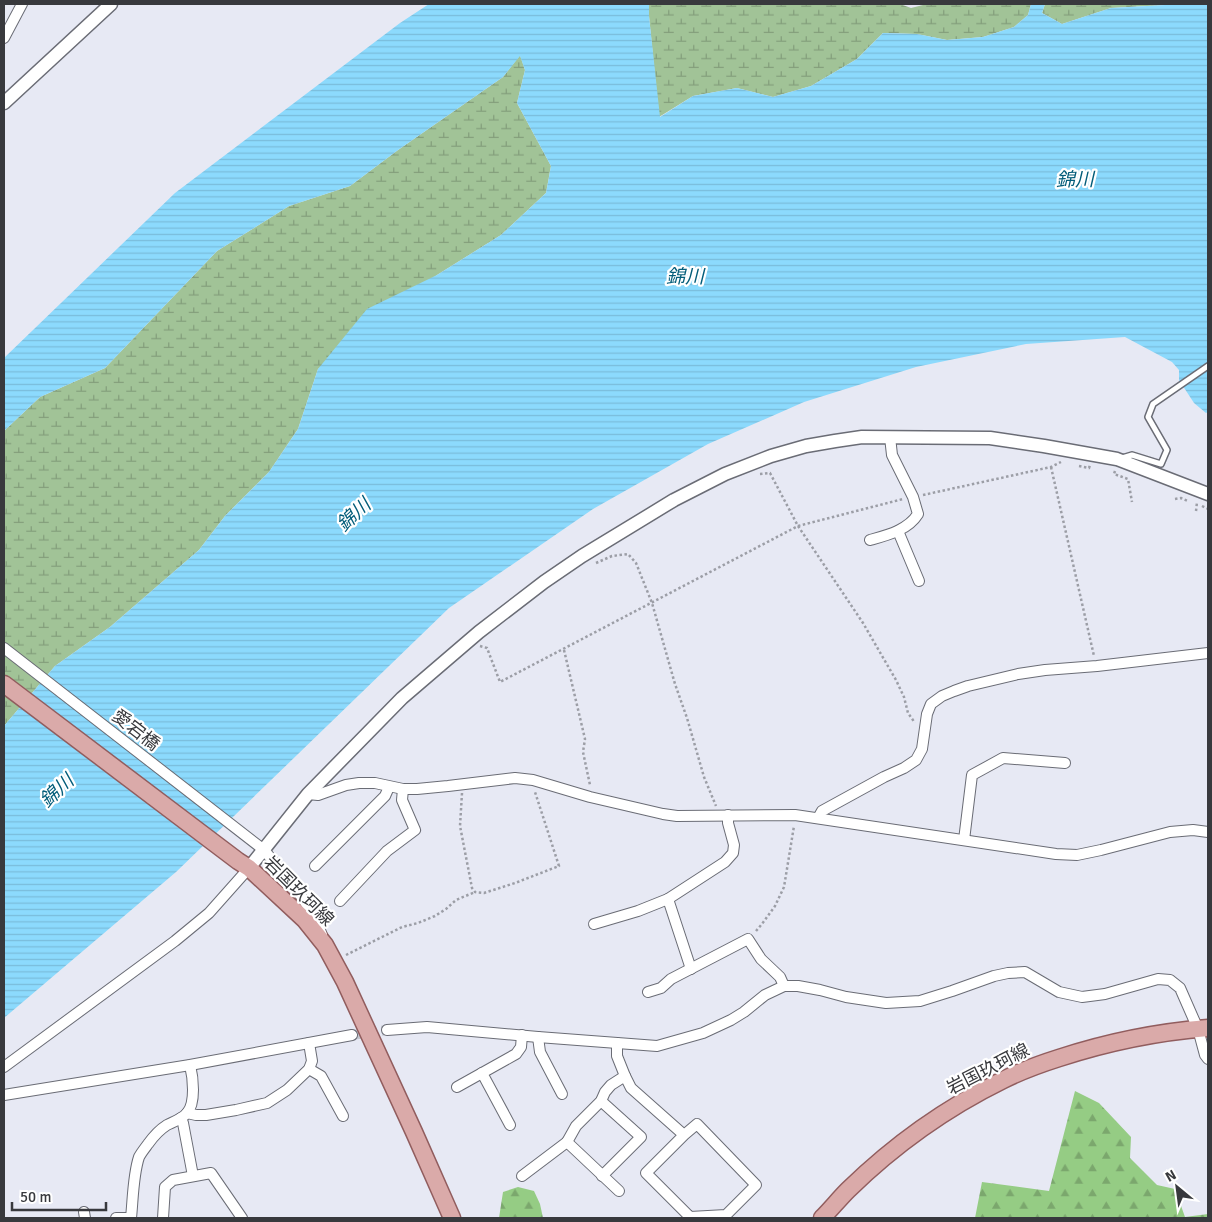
<svg xmlns="http://www.w3.org/2000/svg" width="1212" height="1222" viewBox="0 0 1212 1222" font-family="Signika,'Noto Sans JP',sans-serif">
<defs>
<pattern id="forest-firs" width="22" height="20" patternUnits="userSpaceOnUse" patternTransform="scale(1.25)"><rect width="22" height="20" fill="#95cc84"/><path d="M5 1l3.5 6h-7zM16 11l3.5 6h-7z" fill="#7ba76d"/></pattern>
<pattern id="wetland-marsh" width="20" height="14" patternUnits="userSpaceOnUse" patternTransform="scale(1.25)"><rect width="20" height="14" fill="#a1c397"/><path d="M1 5h8M5 5V1M11 12h8M15 12V8" fill="none" stroke="#849f7c"/></pattern>
<pattern id="water-rules" width="6" height="5" patternUnits="userSpaceOnUse" patternTransform="scale(1.25)"><rect width="6" height="5" fill="#8cdafd"/><path d="M0 2.5h6" fill="none" stroke="#7abcda"/></pattern>
</defs>
<rect width="100%" height="100%" fill="#e7e9f4"/>
<g fill="url(#forest-firs)">
<path d="M1075 1091 1099 1103 1131 1137 1130 1158 1157 1185 1175 1189 1185 1217 1208 1214V1218H975L982 1182 1049 1191Z"/>
<path d="M518 1187 534 1191 540 1204 543 1218H499L503 1192Z"/>
</g>
<g fill="url(#wetland-marsh)">
<path d="M649 4H900L911 8 923 5 924 4H1031L1028 15 1014 27 983 37 947 40 917 34 883 33 857 59 811 86 773 97 737 88 693 96 659 117 649 16Z"/>
<path d="M1045 4H1183L1111 8 1062 24 1042 13Z"/>
<path d="M520 55 525 70 517 103 551 166 546 193 501 235 437 275 318 369 298 429 269 472 225 516 199 550 110 627 55 666 4 726V431L40 397 105 368 217 251 289 206 350 186 398 150 503 77Z"/>
</g>
<path fill="url(#water-rules)" d="M429 4H649V16L660 117 693 96 737 88 773 97 811 86 857 59 883 33 917 34 947 40 983 37 1014 27 1028 15 1031 4H1045L1042 13 1062 24 1111 8 1183 4H1208V412L1206 413 1194 403 1179 380V370L1172 362 1125 337 1026 344 916 367 804 402 708 444 593 509 449 608 176 872 4 1018V726L55 666 110 627 199 550 225 516 269 472 298 429 318 369 367 309 437 275 501 235 546 193 551 166 517 103 525 70 520 56 503 77 398 150 350 186 289 206 217 251 105 368 40 397 4 431V358L175 193 400 23Z"/>
<g fill="none" stroke-linecap="round" stroke-linejoin="round">
<path stroke="#c4c6cf" stroke-width="10" stroke-dasharray="10 5" stroke-linecap="butt" d="M352 1035 387 1030"/>
<g stroke="#6a6c75" stroke-width="8">
<path id="service" d="M1122 458 1132 455 1161 464 1167 450 1148 417 1153 404 1208 366"/>
</g>
<g stroke="#6a6c75" stroke-width="12">
<g id="minor">
<path d="M4 38 22 4"/>
<path d="M898 531 919 581"/>
<path d="M870 540C888 535 908 530 918 514L913 497 892 455 890 437"/>
<path d="M4 648 264 850C286 877 310 902 322 935"/>
<path d="M308 794 318 795 346 785 359 783H375L403 789H417L448 786 515 778 533 780 590 797 663 814 677 816 795 815 1056 854 1077 855 1101 850 1170 832 1193 830 1208 832"/>
<path d="M818 818 822 811 884 777 904 768 916 760 922 749 927 714 931 704 942 696 954 691 968 686 1018 674 1045 670 1097 666 1208 653"/>
<path d="M964 840 972 775 1003 758 1065 763"/>
<path d="M315 866 385 796 389 787"/>
<path d="M340 901 387 851 415 830 402 800 403 789"/>
<path d="M594 924 638 911 668 899"/>
<path d="M691 969 668 899 725 862 733 853 734 845 728 823V815"/>
<path d="M648 992 661 988 671 979 748 939 761 959 780 977 784 986"/>
<path d="M387 1030 427 1027 538 1037 657 1046 703 1033 731 1020 744 1012 765 995 784 986H798L820 990 846 997 886 1003 920 1001 952 991 994 976 1008 973 1025 972 1059 992 1082 997 1105 994 1158 979 1170 980 1180 988 1198 1029 1205 1055 1208 1059"/>
<path d="M538 1037 540 1052 562 1094"/>
<path d="M617 1043V1056L625 1076 611 1085 605 1092 601 1101 576 1126 567 1142 619 1191"/>
<path d="M4 1067 175 941 209 913 249 868"/>
<path d="M309 1069 321 1076 343 1116"/>
<path d="M482 1073 510 1125"/>
<path d="M625 1076 631 1088 684 1135 697 1124 756 1185 726 1215 690 1217 646 1173 684 1135"/>
<path d="M457 1087 516 1054 521 1047 522 1035"/>
<path d="M4 1095 190 1065 352 1035"/>
<path d="M601 1101 641 1137 602 1176"/>
<path d="M187 1113 196 1115H206L236 1110 267 1103 287 1090 309 1069 312 1061 309 1043"/>
<path d="M181 1118 183 1123 193 1176"/>
<path d="M522 1176 567 1142"/>
<path d="M84 1212 85 1218"/>
<path d="M116 1218H128"/>
<path d="M131 1218C133 1199 133 1175 139 1157 141 1153 145 1148 148 1144 153 1137 159 1130 167 1125 173 1122 182 1119 187 1113 196 1103 193 1077 190 1065"/>
<path d="M163 1218 165 1187 173 1180 211 1173 242 1218"/>
</g>
</g>
<g stroke="#6a6c75" stroke-width="15">
<g id="tertiary">
<path d="M4 103 111 4"/>
<path d="M249 868 308 794 402 698 479 632 544 582 582 556 674 500 725 474 771 456 806 446 835 441 862 437 990 438 1044 446 1117 459 1208 494"/>
</g>
</g>
<g stroke="#915d5e" stroke-width="19">
<g id="primary">
<path d="M4 684 238 861 249 868 305 920 325 945 345 982 414 1132 452 1218"/>
<path d="M822 1218C831 1209 839 1199 848 1190 893 1146 946 1108 1003 1080 1021 1071 1040 1064 1059 1058 1108 1042 1157 1032 1208 1028"/>
</g>
</g>
<g stroke="#9c9ea6" stroke-width="2.5" stroke-dasharray="2.5 2.5" stroke-linecap="butt">
<path d="M1079 466 1089 468 1090 465"/>
<path d="M1051 467 1094 656"/>
<path d="M1115 471 1114 474 1128 479 1132 502"/>
<path d="M760 474 770 473 798 526 863 623 896 680 904 697 908 713 915 723"/>
<path d="M923 495 1051 467 1061 462"/>
<path d="M1175 499 1181 498 1188 501"/>
<path d="M1202 506 1208 509"/>
<path d="M1196 511 1197 502"/>
<path d="M596 563 612 556 628 554 636 563 652 603 675 684 687 718 704 777 716 806"/>
<path d="M480 646 487 648 500 682 798 526 903 499"/>
<path d="M564 650 585 739 583 752 590 785"/>
<path d="M462 793 460 826 472 888 475 892 484 893 515 883 559 866 535 792"/>
<path d="M756 931 762 924 775 906 784 887 794 826"/>
<path d="M346 955 402 927 418 923 435 916 446 909 456 900 475 892"/>
</g>
<use href="#service" stroke="#fff" stroke-width="5"/>
<use href="#minor" stroke="#fff" stroke-width="10"/>
<use href="#tertiary" stroke="#fff" stroke-width="12"/>
<use href="#primary" stroke="#daaaa9" stroke-width="16"/>
</g>
<g text-anchor="middle" dominant-baseline="central" stroke-width="4.5" stroke-linejoin="round" paint-order="stroke">
<g font-size="18" fill="#38393d" stroke="#fff">
<text transform="translate(136 730) rotate(38)">愛宕橋</text>
<text transform="translate(299 891) rotate(45)">岩国玖珂線</text>
<text transform="translate(988 1069) rotate(-27)">岩国玖珂線</text>
</g>
<g font-size="19" font-style="italic" fill="#035d7a" stroke="#fff">
<text transform="translate(1075 180) rotate(-1)">錦川</text>
<text x="685" y="277">錦川</text>
<text transform="translate(354 515) rotate(-43)">錦川</text>
<text transform="translate(57 791) rotate(-43)">錦川</text>
</g>
</g>
<rect width="1212" height="1222" fill="none" stroke="#38393d" stroke-width="10"/>
<g transform="translate(1177 1187) rotate(331)" stroke="#ffffff" stroke-width="4" paint-order="stroke">
<path d="M0-4L9 19L0 12L-9 19Z" fill="#38393d"/>
<text y="-8" font-size="14" font-weight="bold" text-anchor="middle" fill="#38393d">N</text>
</g>
<path d="M12 1202v8h94v-8" fill="none" stroke="#38393d" stroke-width="2.5"/>
<text x="20" y="1202" font-size="15" fill="#38393d" stroke="#ffffff" stroke-width="4" paint-order="stroke">50 m</text>
</svg>
